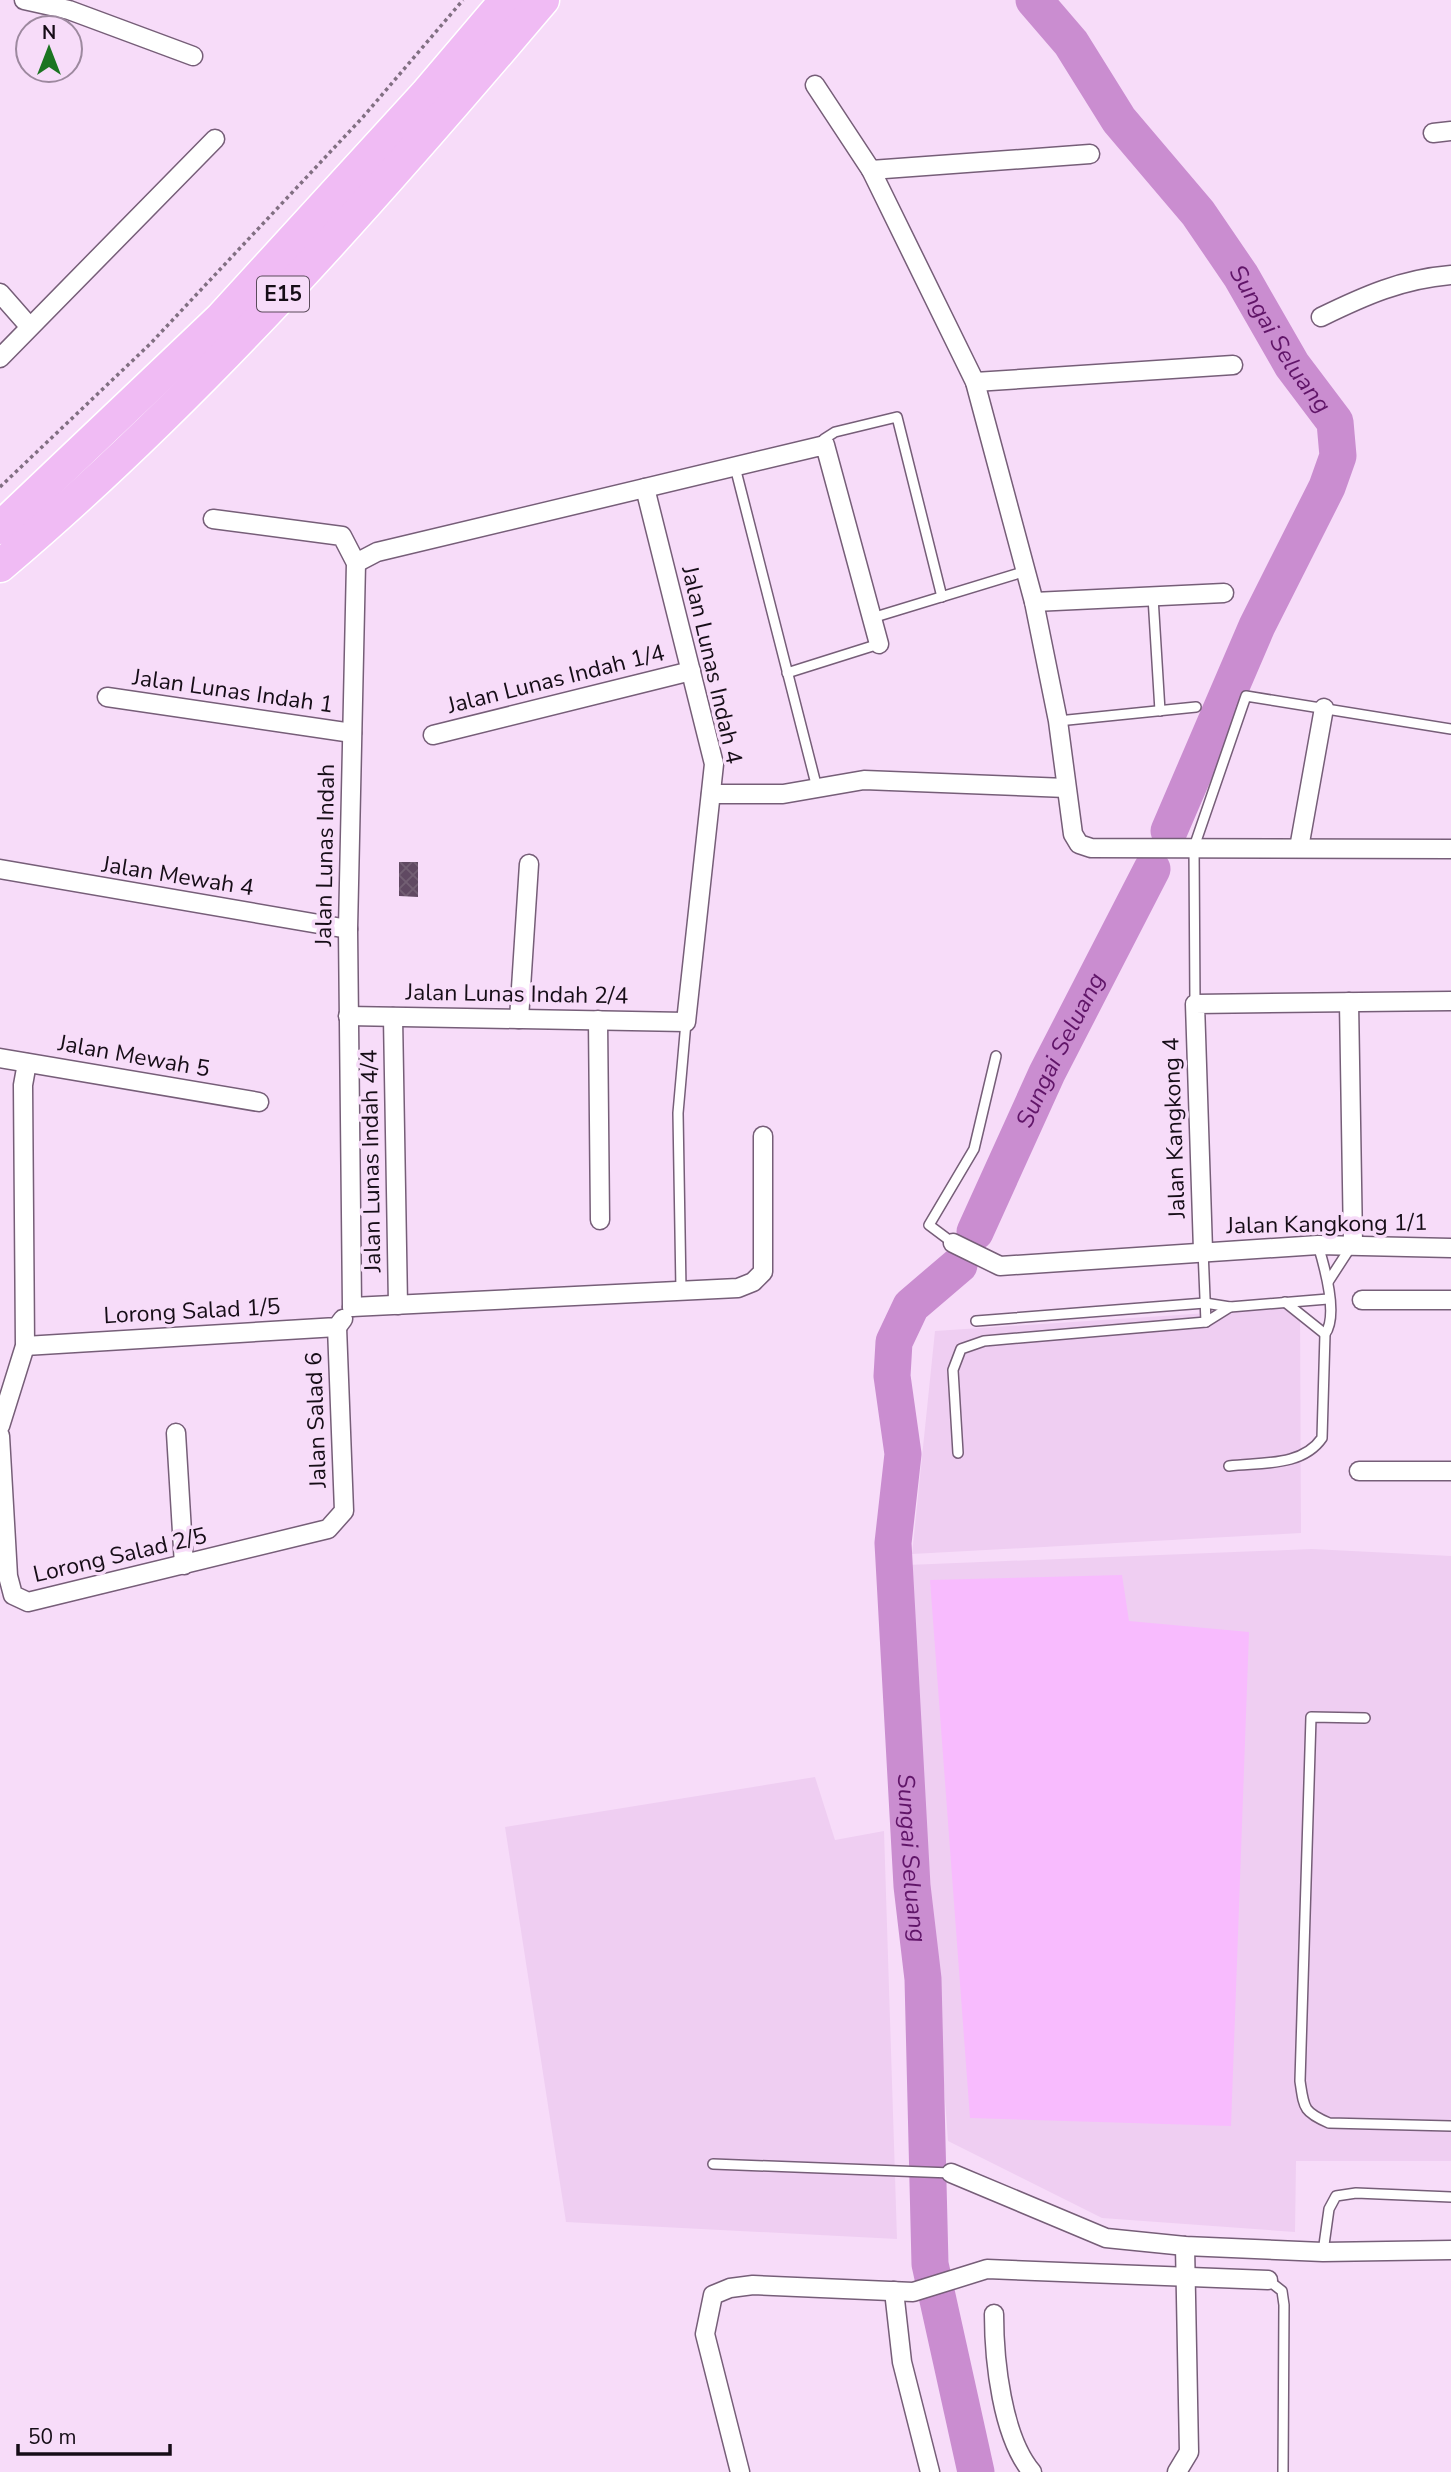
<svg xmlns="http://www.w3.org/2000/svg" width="1451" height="2472" viewBox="0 0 1451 2472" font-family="'Nunito Sans',sans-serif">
<defs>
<pattern id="building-cross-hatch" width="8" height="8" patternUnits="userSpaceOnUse" patternTransform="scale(1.75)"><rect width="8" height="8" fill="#604962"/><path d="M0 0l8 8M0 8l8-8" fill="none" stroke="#725f73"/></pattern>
</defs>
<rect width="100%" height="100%" fill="#f7dcf9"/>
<g fill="#efcef2">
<path d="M1300 1307 1301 1533 912 1554 935 1331Z"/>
<path d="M1312 1549 1451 1556V2161H1296L1295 2232 1102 2218 948 2141 907 1565Z"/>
<path d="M815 1777 835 1840 884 1831 897 2239 566 2222 505 1827Z"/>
</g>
<path fill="#f8bbfe" d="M1122 1575 1129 1621 1249 1632 1231 2126 970 2118 930 1580Z"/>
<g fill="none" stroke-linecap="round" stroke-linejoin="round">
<g stroke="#ca8dd0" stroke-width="37">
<path id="s1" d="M1034 0 1071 43 1119 120 1198 213 1241 276 1292 365 1335 422 1338 456 1327 487 1257 626 1169 831"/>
<path id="s2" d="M975 1232 1047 1073 1152 869"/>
<path id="s3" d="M959 1265 911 1306 894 1342 892 1376 903 1454 893 1543 912 1886 923 1979 930 2264 976 2472"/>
</g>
</g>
<path fill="url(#building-cross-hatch)" d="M399 862H418V897L399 896Z"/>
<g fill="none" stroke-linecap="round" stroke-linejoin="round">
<g stroke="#765e78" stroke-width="12">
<g id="lane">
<path d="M825 444 824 439 835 432 897 417 942 597"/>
<path d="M735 467 817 788"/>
<path d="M1153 597 1160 711"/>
<path d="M872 618 1026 571"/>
<path d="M787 673 879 644"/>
<path d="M1058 721 1196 707"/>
<path d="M1195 1004 1194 847 1246 696 1451 729"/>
<path d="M953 1243 929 1225 974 1149 996 1056"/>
<path d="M1203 1250 1206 1322"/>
<path d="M1328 1282 1352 1245"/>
<path d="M681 1290 678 1113 686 1022"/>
<path d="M1285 1302 1325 1334"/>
<path d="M976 1321 1205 1303 1230 1307 1328 1299"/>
<path d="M958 1453 953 1370 961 1349 984 1341 1206 1322 1230 1307"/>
<path d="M1229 1466C1261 1462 1302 1467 1322 1438L1325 1334C1339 1315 1324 1265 1318 1245"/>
<path d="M1365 1718 1311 1717 1300 2081C1304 2108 1303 2112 1329 2123L1451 2126"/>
<path d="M713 2164 951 2173"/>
<path d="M1323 2252 1329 2209 1336 2196 1356 2193 1451 2197"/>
<path d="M1268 2280 1282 2291 1284 2305 1283 2472"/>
</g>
</g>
<g stroke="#765e78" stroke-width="21">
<g id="street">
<path d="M24 0 69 10 193 56"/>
<path d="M815 85 871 170 975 382 1034 602 1058 721 1073 834 1079 844 1091 848 1451 849"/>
<path d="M1433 133 1451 131"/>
<path d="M871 170 1090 154"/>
<path d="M0 293 29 326"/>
<path d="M1321 317C1364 296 1402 279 1451 275"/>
<path d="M0 358 215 139"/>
<path d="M975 382 1233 365"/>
<path d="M213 519 342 536 356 563 348 929 352 1307"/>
<path d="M356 563 377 552 825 445 879 644"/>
<path d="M1034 602 1224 593"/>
<path d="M107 697 352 733"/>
<path d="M433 735 691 671"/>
<path d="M711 794H783L864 780 1066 788"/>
<path d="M1299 848 1324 708"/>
<path d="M0 869 348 929"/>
<path d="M1349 1002 1353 1243"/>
<path d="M348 1016 686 1022 714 764 645 488"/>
<path d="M393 1017 398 1305"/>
<path d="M519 1019 529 864"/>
<path d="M598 1020 600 1220"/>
<path d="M0 1058 259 1102"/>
<path d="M953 1243 1000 1266 1318 1245 1451 1248"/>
<path d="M1203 1250 1195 1004 1451 1001"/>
<path d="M1362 1300H1451"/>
<path d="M352 1307 738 1288 753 1282 763 1272V1136"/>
<path d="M25 1346 337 1327 343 1319"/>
<path d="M0 1426 25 1346 23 1085 27 1063"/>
<path d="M176 1433 184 1565"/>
<path d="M0 1436 8 1576 13 1595 28 1602 328 1529 344 1511 337 1327"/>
<path d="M1359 1471H1451"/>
<path d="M951 2173 1106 2238 1185 2246 1323 2252 1451 2250"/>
<path d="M894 2291 902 2362 930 2472"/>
<path d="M994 2314C994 2360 1002 2437 1032 2472"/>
<path d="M740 2472 705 2334 713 2295 730 2288 753 2285 913 2292 987 2269 1268 2280"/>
<path d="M1177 2472 1189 2452 1185 2246"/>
</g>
</g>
<g stroke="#fff" stroke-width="35">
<g id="highway">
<path d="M0 528 221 318 426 94 506 0"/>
<path d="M0 566C200 397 374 199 543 0"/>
</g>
</g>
<path stroke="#816f82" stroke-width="3.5" stroke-dasharray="3.5 3.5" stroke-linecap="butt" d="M0 487 151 343 363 117 463 0"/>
<use href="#lane" stroke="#fff" stroke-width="9"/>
<use href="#street" stroke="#fff" stroke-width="18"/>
<use href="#highway" stroke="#f0bbf4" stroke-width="32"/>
</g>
<g text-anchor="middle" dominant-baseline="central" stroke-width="7" stroke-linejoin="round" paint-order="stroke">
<rect fill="#f7dcf9" stroke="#5a4b5b" stroke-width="2" x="257" y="276.5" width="52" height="35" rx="5"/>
<g font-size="21" font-weight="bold" fill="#160d17">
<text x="283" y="294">E15</text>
</g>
<g font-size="23" fill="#160d17" stroke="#f7dcf9">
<text transform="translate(712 665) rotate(77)">Jalan Lunas Indah 4</text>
<text transform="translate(556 679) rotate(-14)">Jalan Lunas Indah 1/4</text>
<text transform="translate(233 691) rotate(8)">Jalan Lunas Indah 1</text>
<text transform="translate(325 855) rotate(-89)">Jalan Lunas Indah</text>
<text transform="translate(178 876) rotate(9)">Jalan Mewah 4</text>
<text transform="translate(517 994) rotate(1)">Jalan Lunas Indah 2/4</text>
<text transform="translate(134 1056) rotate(10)">Jalan Mewah 5</text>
<text transform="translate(1174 1128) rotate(-92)">Jalan Kangkong 4</text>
<text transform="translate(371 1161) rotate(-91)">Jalan Lunas Indah 4/4</text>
<text transform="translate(1327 1224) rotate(-1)">Jalan Kangkong 1/1</text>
<text transform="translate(192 1311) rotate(-3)">Lorong Salad 1/5</text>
<text transform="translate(316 1420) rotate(-92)">Jalan Salad 6</text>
<text transform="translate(120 1555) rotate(-13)">Lorong Salad 2/5</text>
</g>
<g font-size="24" font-style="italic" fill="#601568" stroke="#f7dcf9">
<text stroke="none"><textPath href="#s1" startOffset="420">Sungai Seluang</textPath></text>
<text stroke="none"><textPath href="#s2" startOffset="201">Sungai Seluang</textPath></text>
<text stroke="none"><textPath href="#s3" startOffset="621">Sungai Seluang</textPath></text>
</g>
</g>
<g transform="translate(49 49)"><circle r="33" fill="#f7dcf9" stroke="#9d899f" stroke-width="2"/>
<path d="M0-5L12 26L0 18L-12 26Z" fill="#1b7421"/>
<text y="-10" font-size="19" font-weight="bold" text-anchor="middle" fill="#160d17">N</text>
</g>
<path d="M18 2444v10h152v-10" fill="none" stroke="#160d17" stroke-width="3.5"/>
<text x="28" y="2444" font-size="21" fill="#160d17" stroke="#f7dcf9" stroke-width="5" paint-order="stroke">50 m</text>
</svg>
